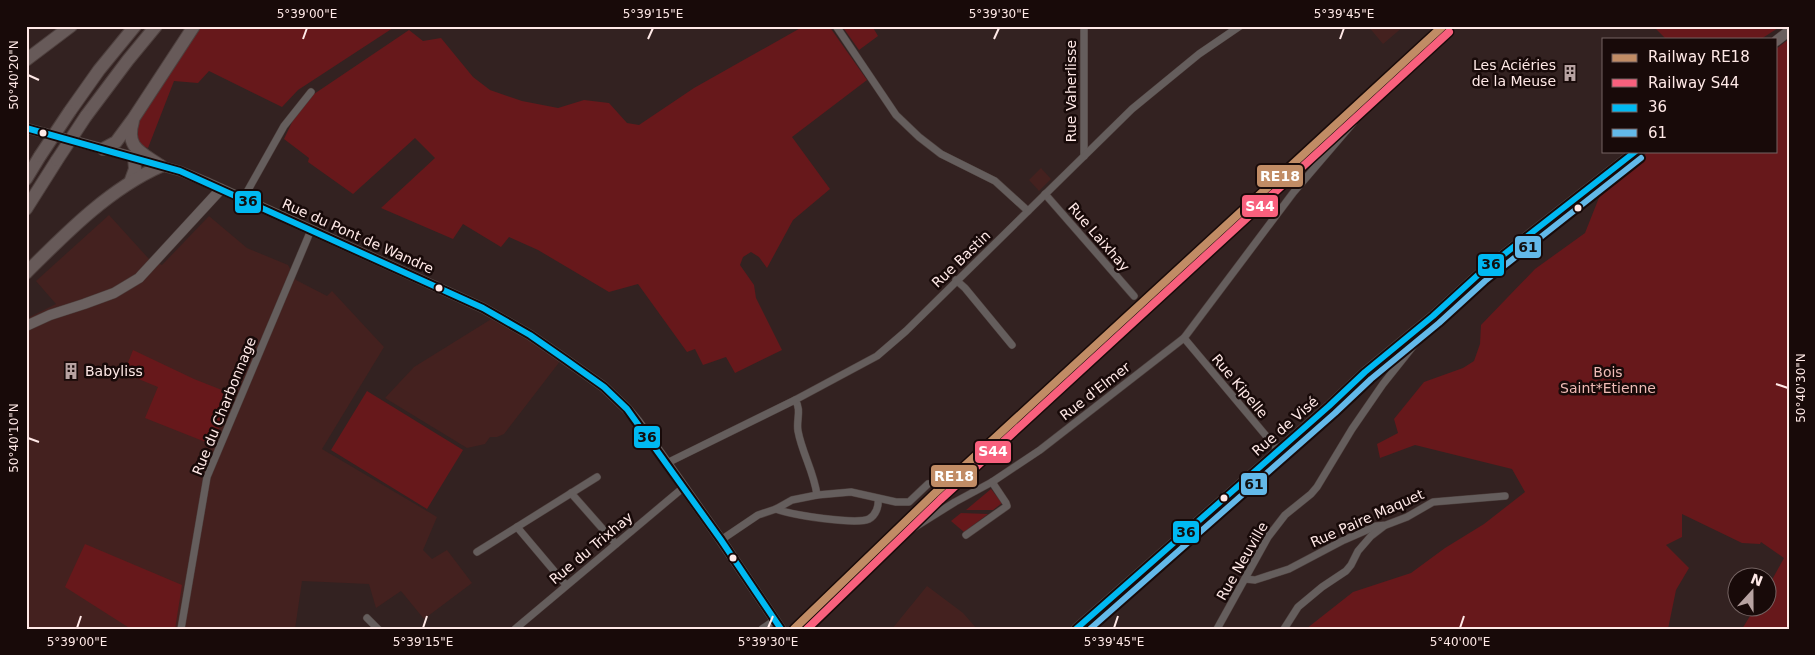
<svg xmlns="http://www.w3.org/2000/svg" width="1815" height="655" viewBox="0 0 1815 655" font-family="'DejaVu Sans',sans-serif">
<rect width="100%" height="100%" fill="#332221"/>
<g fill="#44211f">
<path d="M1368 26H1404L1383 44Z"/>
<path d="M1041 168 1051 179 1039 191 1029 180Z"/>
<path d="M109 215 149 259 162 265 209 216 247 248 288 265 296 280 327 296 332 291 384 347 322 449 437 517 423 550 432 559 447 550 472 583 424 619 401 591 376 608 369 584 302 581 295 629H26V319L56 304 36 281Z"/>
<path d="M493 318 561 360 504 434 497 437H490L485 444 467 448 385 398 414 367Z"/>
<path d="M927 586 963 613 977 629H892Z"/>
</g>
<g fill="#67181b">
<path d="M199 26H396L298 90 282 107 209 71 198 83 174 81 148 148 134 143 135 123Z"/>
<path d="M804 26H829L867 80 792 137 830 189 793 220 767 268 759 257 751 252 743 257 740 265 754 285 756 298 782 350 735 373 726 357 703 365 695 349 687 352 638 284 609 292 538 250 509 237 501 247 463 224 453 239 381 208 435 158 415 138 353 194 308 162 309 158 284 139 294 118 314 94 409 30 423 41 441 38 473 77 490 90 522 101 558 108 584 100 609 103 627 123 639 125 694 88Z"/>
<path d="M842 26H872L878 36 859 50Z"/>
<path d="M1653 26H1776L1778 28 1761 39H1666Z"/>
<path d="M1789 39V629H1742L1755 608H1768V587L1784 558 1761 542 1760 544 1742 543 1682 514V537L1666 545 1689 568 1676 590 1668 629H1306L1353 592 1411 573 1445 548 1484 524 1525 492 1512 469 1415 445 1380 458 1377 444 1398 433 1394 419 1424 382 1463 368 1474 361 1480 344 1481 325 1535 269 1585 233 1602 190 1649 151H1776V49Z"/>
<path d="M133 350 194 379 232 394 213 445 145 418 158 387 124 373Z"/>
<path d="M367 391 463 450 427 509 331 450Z"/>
<path d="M991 489 1002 503 993 510H966Z"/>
<path d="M961 513 988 514 964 532 951 521Z"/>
<path d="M85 544 182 585 175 629H131L65 587Z"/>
</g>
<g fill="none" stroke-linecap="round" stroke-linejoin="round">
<g stroke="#4e403e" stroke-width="8">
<g id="street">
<path d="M836 26 896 115 919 137 941 154 995 181 1028 211"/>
<path d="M1084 156V26"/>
<path d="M1045 194 1134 296"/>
<path d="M243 199 284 126 311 92"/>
<path d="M956 280 965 288 1012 345"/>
<path d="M1184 338 1278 450"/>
<path d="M795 400C802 410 796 420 798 431 802 453 814 472 817 495"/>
<path d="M667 463 795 400 877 356 906 331 1132 109 1199 54 1240 26"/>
<path d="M571 493 616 544"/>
<path d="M776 509C791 515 856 525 869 519 876 515 879 506 878 499"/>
<path d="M517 527 566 585"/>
<path d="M966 535 1007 506 1006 503 992 482"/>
<path d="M721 540 758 515 776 509 792 500 817 495 851 492 896 502H909L928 484"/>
<path d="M477 552 597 477"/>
<path d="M1245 579 1255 580 1289 569 1344 540 1376 526 1386 525 1407 517 1433 502 1505 496"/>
<path d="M367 618 378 629"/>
<path d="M181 629 207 477 311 230"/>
<path d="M515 629 684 487"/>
<path d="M762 629 775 620"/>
<path d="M806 629 907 532 955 502 992 482 1040 450 1184 338 1293 193 1353 123"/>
<path d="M1217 629 1268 537 1285 515 1311 494 1317 487 1352 429 1383 384 1430 325 1432 319"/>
<path d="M1284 629 1298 607 1322 587 1346 571 1351 565 1358 551 1371 536 1384 526"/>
</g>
</g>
<g stroke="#4e403e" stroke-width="11">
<g id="secondary">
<path d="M1776 41 1789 31"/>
<path d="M26 128 141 159"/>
<path d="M154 164 180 171 206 182 483 308 530 335 566 360 604 387 627 409 637 421 721 540 781 629"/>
<path d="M26 326 50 315 84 304 114 293 139 278 221 189"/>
<path d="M1076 629 1329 406 1365 372 1433 316 1479 274 1636 151"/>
</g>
</g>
<g stroke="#4e403e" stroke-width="14">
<g id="highway">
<path d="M26 60 71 26"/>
<path d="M70 111 99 70 135 26"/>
<path d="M86 116 128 60 156 26"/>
<path d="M133 121C125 148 141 152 161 166"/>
<path d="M103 149 116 142 133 119 194 26"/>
<path d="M26 179 40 156"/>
<path d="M131 180 135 169 134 157"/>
<path d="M26 209 57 160"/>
<path d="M26 273C66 233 109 189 161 166"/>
</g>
</g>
<use href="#street" stroke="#655e5d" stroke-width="7"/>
<use href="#secondary" stroke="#6a605f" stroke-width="10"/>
<use href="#highway" stroke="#675a59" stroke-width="12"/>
<g stroke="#4e403e" stroke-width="14" stroke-linecap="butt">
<g id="highway-bridge">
<path d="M40 156 70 111"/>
<path d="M57 160 86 116"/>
</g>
</g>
<use href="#highway-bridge" stroke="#675a59" stroke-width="12"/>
<g stroke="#180a09" stroke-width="10">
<g id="bus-1">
<path d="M26 128 180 171 483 308 530 335 566 360 604 387 627 409 721 540 781 629"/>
<path d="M1076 629 1329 406 1365 372 1433 316 1479 274 1636 151"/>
</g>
</g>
<g stroke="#180a09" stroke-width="10">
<path id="bus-2" d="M1090 629 1335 413 1371 379 1439 323 1485 281 1641 158"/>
</g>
<use href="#bus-1" stroke="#00b9f2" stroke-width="6"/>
<use href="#bus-2" stroke="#63b9e9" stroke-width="6"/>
<g stroke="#180a09" stroke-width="11">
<path id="rail-1" d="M794 629 934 494 1443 26"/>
</g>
<g stroke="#180a09" stroke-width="11">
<path id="rail-2" d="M807 629 940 500 1449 32"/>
</g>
<use href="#rail-1" stroke="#c18c65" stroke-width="8"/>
<use href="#rail-2" stroke="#f8607d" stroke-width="8"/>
</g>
<path fill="none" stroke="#ffe9e7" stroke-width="2" d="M303 39 307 28M648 39 653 28M994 39 999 28M1340 39 1344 28M28 75 39 80M1776 384 1788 388M28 438 39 442M77 628 81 616M423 628 427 616M768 628 773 616M1114 628 1118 616M1460 628 1464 616"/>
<defs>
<g id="building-bare" transform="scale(1.35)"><path d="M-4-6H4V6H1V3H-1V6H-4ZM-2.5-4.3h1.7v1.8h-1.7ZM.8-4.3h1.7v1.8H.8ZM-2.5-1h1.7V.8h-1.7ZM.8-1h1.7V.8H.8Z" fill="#b8a3a2" stroke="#180a09" stroke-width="2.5" paint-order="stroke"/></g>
</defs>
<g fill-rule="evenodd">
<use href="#building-bare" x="1570" y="73"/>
<use href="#building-bare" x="71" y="371"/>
</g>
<g fill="#ffe9e7" stroke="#180a09" stroke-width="2">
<circle cx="43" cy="133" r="4.5"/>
<circle cx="1578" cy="208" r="4.5"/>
<circle cx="439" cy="288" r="4.5"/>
<circle cx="1224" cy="498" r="4.5"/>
<circle cx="733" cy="558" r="4.5"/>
</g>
<g text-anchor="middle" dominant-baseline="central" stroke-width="5" stroke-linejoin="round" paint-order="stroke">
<g font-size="14" fill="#ffe9e7" stroke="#180a09" text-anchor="end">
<text x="1556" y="65">Les Aciéries<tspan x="1556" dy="16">de la Meuse</tspan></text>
<text x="85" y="371" text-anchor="start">Babyliss</text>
</g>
<g font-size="14" fill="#ffe9e7" stroke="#180a09">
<text transform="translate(1071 91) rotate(-90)">Rue Vaherlisse</text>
<text transform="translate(358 236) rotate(24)">Rue du Pont de Wandre</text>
<text transform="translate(1099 237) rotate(49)">Rue Laixhay</text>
<text transform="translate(961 259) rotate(-44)">Rue Bastin</text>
<text transform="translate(1240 386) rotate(50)">Rue Kipelle</text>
<text transform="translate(1095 391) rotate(-38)">Rue d'Elmer</text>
<text transform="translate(224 406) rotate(-68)">Rue du Charbonnage</text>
<text transform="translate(1285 426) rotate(-41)">Rue de Visé</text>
<text transform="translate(1367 518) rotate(-24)">Rue Paire Maquet</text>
<text transform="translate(591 548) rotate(-40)">Rue du Trixhay</text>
<text transform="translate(1242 561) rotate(-60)">Rue Neuville</text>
</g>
<g font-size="14" fill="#efbbb6" stroke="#180a09">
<text x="1608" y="372">Bois<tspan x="1608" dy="16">Saint*Etienne</tspan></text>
</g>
</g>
<g stroke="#180a09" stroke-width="2">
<rect x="1256" y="164" width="48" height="24" rx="5" fill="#c18c65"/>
<rect x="234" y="190" width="28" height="24" rx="5" fill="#00b9f2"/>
<rect x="1241" y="194" width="38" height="24" rx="5" fill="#f8607d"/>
<rect x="1514" y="235" width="28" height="24" rx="5" fill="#63b9e9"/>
<rect x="1477" y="253" width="28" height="24" rx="5" fill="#00b9f2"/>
<rect x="633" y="425" width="28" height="24" rx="5" fill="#00b9f2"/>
<rect x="974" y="440" width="38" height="24" rx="5" fill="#f8607d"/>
<rect x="930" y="464" width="48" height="24" rx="5" fill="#c18c65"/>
<rect x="1240" y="472" width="28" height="24" rx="5" fill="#63b9e9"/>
<rect x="1172" y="520" width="28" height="24" rx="5" fill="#00b9f2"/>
</g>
<g font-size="14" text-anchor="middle" font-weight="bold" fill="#fff">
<text x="1280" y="181">RE18</text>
<text x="1260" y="211">S44</text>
<text x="993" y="456">S44</text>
<text x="954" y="481">RE18</text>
</g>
<g font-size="14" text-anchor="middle" font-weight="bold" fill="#111">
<text x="248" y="206">36</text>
<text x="1528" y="252">61</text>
<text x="1491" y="269">36</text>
<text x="647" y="442">36</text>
<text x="1254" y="489">61</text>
<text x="1186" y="537">36</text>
</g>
<rect width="1815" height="655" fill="none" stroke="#180a09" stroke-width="55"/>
<rect x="1602" y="38" width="175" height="115" fill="#180a09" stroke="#746362"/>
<rect x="1612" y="54" width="25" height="8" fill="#c18c65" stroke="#746362"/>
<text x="1648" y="62" font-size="15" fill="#ffe9e7">Railway RE18</text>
<rect x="1612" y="79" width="25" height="8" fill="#f8607d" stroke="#746362"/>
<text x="1648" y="88" font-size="15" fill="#ffe9e7">Railway S44</text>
<rect x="1612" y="104" width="25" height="8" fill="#00b9f2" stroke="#746362"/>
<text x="1648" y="112" font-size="15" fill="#ffe9e7">36</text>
<rect x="1612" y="129" width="25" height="8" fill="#63b9e9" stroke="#746362"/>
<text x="1648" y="138" font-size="15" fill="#ffe9e7">61</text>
<g transform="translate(1752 592) rotate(21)"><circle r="24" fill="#180a09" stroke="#746362"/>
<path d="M0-4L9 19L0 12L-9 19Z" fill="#b8a3a2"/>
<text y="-8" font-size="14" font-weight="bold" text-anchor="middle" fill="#ffe9e7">N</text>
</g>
<rect x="28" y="28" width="1760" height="600" fill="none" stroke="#ffe9e7" stroke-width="2"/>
<g font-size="12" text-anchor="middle" fill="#ffe9e7">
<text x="307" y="18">5°39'00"E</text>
<text x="653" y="18">5°39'15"E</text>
<text x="999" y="18">5°39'30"E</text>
<text x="1344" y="18">5°39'45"E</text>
<text transform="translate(14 75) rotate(-90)" y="4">50°40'20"N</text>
<text transform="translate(1801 388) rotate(-90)" y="4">50°40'30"N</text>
<text transform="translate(14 438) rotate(-90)" y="4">50°40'10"N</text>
<text x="77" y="646">5°39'00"E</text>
<text x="423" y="646">5°39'15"E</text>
<text x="768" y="646">5°39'30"E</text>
<text x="1114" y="646">5°39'45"E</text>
<text x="1460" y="646">5°40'00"E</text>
</g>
</svg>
